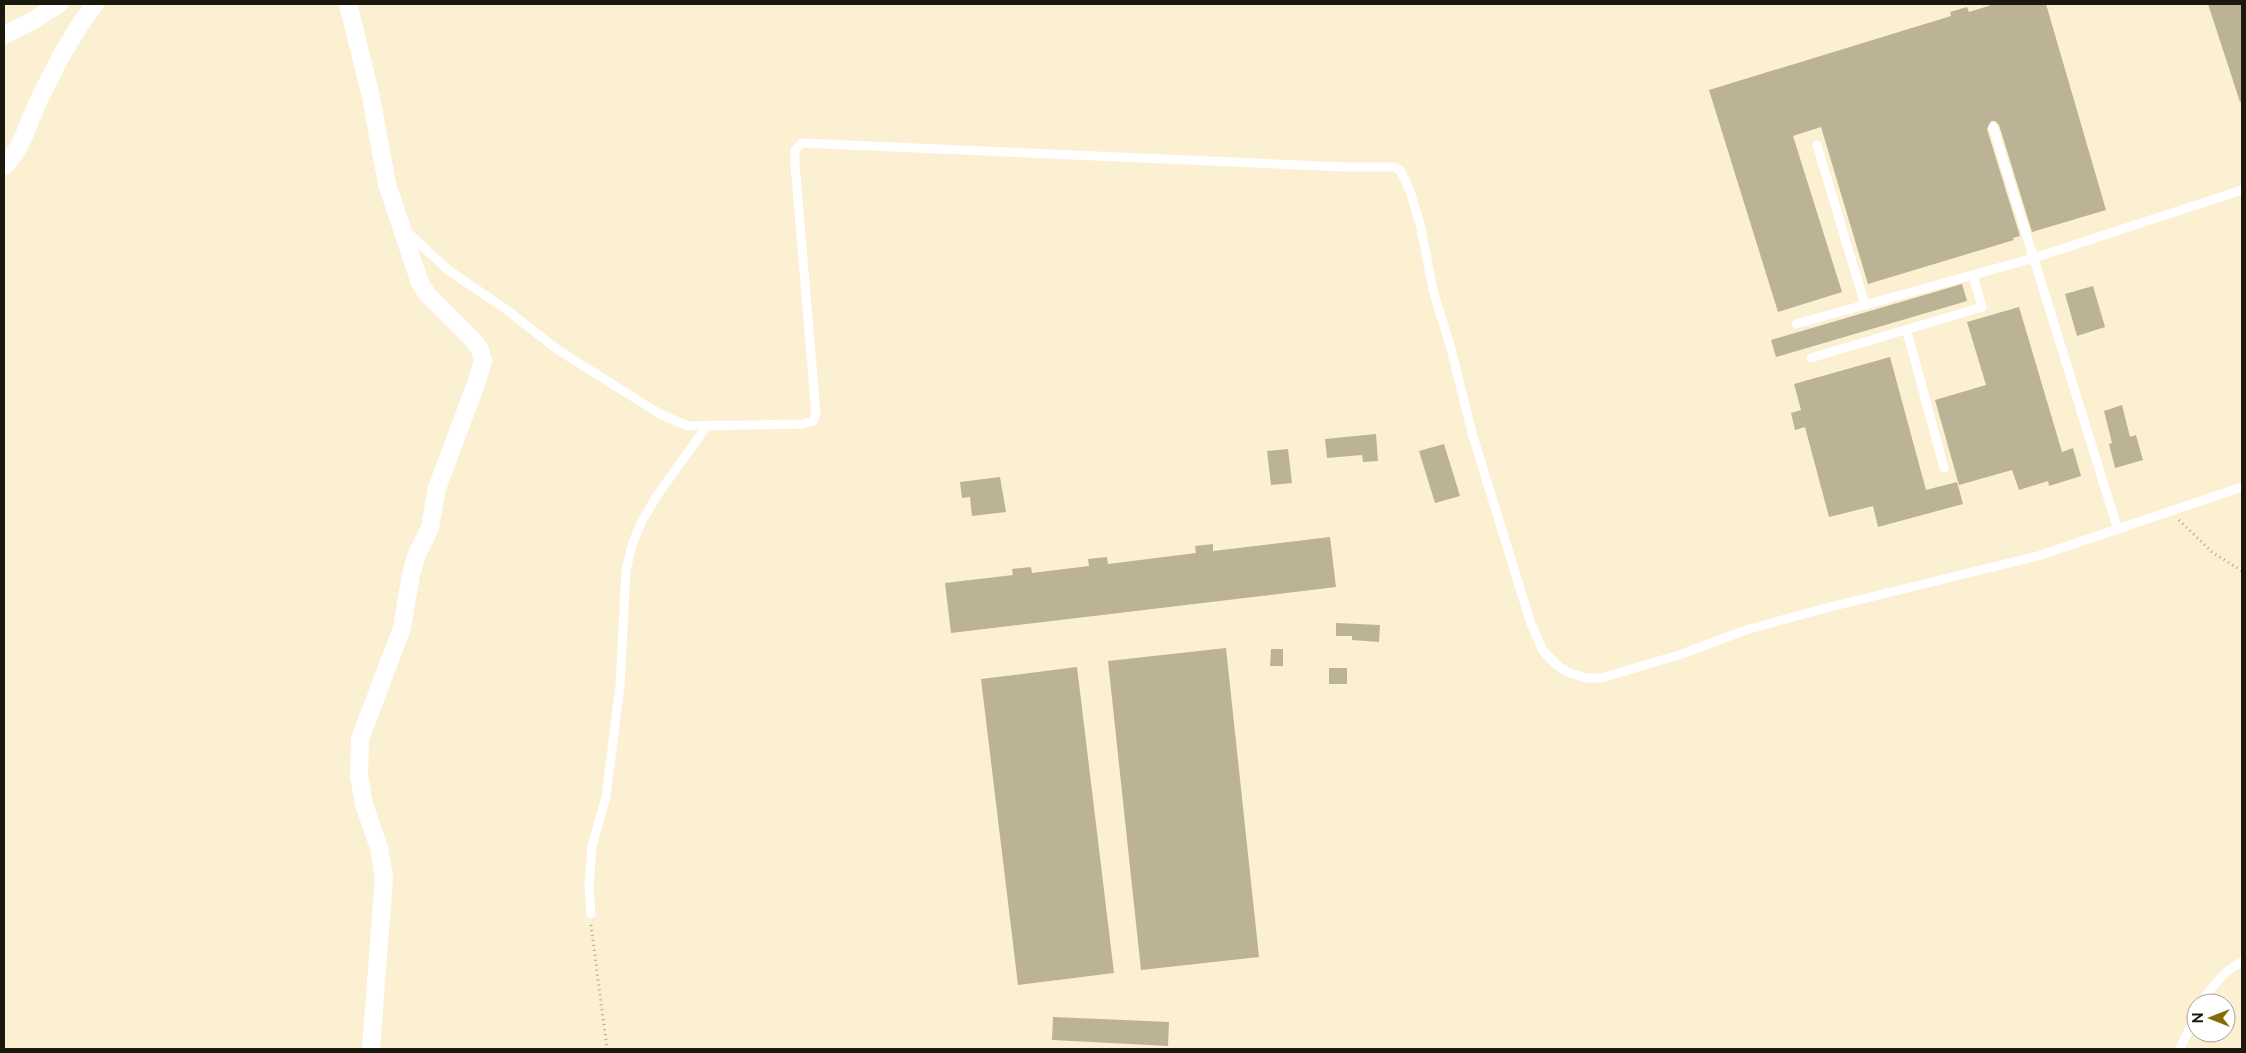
<svg xmlns="http://www.w3.org/2000/svg" width="2246" height="1053" viewBox="0 0 2246 1053" font-family="Raleway,sans-serif">
<rect width="100%" height="100%" fill="#fbf0d2"/>
<g fill="#bcb295">
<path d="M1995 4H2046L2106 210 2032 232 1999 125 1995 121H1991L1987 129 2020 236 2013 238 2014 240 1868 284 1821 127 1793 136 1842 292 1778 312 1709 90 1951 16 1950 12 1967 7 1969 12Z"/>
<path d="M2208 4H2242V101L2240 102Z"/>
<path d="M1962 284 1967 301 1776 357 1771 340Z"/>
<path d="M2093 286 2105 327 2077 336 2065 294Z"/>
<path d="M2019 307 2062 452 2073 448 2081 476 2049 486 2048 481 2019 490 2012 470 1959 485 1935 400 1986 385 1967 322Z"/>
<path d="M1890 357 1926 490 1957 482 1963 504 1878 527 1873 506 1829 517 1805 427 1795 430 1791 413 1801 410 1794 384Z"/>
<path d="M2122 405 2130 437 2136 435 2143 460 2115 468 2109 444 2112 443 2104 411Z"/>
<path d="M1376 434 1378 461 1363 462 1362 455 1327 458 1325 439Z"/>
<path d="M1444 444 1460 496 1435 503 1419 451Z"/>
<path d="M1288 449 1292 483 1271 485 1267 451Z"/>
<path d="M1000 477 1006 512 972 516 970 497 962 498 960 482Z"/>
<path d="M1330 537 1336 587 951 633 945 583 1013 575 1012 569 1031 567 1032 573 1089 566 1088 559 1107 557 1108 564 1196 553 1195 546 1213 544V551Z"/>
<path d="M1336 623 1380 625 1379 642 1352 640V636H1336Z"/>
<path d="M1226 648 1259 957 1141 970 1108 661Z"/>
<path d="M1271 649H1283V666H1270Z"/>
<path d="M1077 667 1114 973 1018 985 981 679Z"/>
<rect x="1329" y="668" width="18" height="16"/>
<path d="M1053 1017 1169 1022 1168 1046 1052 1040Z"/>
</g>
<g fill="none" stroke-linecap="round" stroke-linejoin="round">
<g stroke="#afa68f" stroke-width="3" stroke-dasharray="1 4" stroke-linecap="butt">
<path d="M2179 520 2212 552 2242 571"/>
<path d="M591 925 607 1049"/>
</g>
<g stroke="#fff" stroke-width="9">
<path d="M1993 127 2118 530"/>
<path d="M1817 145 1865 305"/>
<path d="M404 229 448 270 507 310 558 350 660 414 688 426 803 424 813 421 816 414 795 164V150L802 143 1345 167H1394L1400 170 1410 191 1421 228 1433 290 1451 349 1472 433 1531 624 1543 651 1558 666 1569 673 1587 678H1601L1679 655 1746 630 1822 609 2038 556 2242 487"/>
<path d="M1796 324 2034 258 2242 190"/>
<path d="M1907 331 1944 468"/>
<path d="M1811 358 1982 307 1973 275"/>
<path d="M591 914 589 887 592 846 606 797 620 686 626 570 633 542 642 521 658 494 707 426"/>
<path d="M2202 1003C2210 988 2226 969 2242 962"/>
<path d="M2180 1049 2196 1014"/>
</g>
<g stroke="#fff" stroke-width="18">
<path d="M348 4 371 97 387 184 420 283 427 294 472 339 479 348 483 360 477 381 437 488 430 528 417 554 411 574 402 628 360 739 359 776 364 804 379 848 384 877 371 1049"/>
<path d="M4 35 32 21 59 4"/>
<path d="M4 166C22 149 28 123 38 102 53 70 73 32 95 4"/>
</g>
</g>
<rect width="2246" height="1053" fill="none" stroke="#1b180d" stroke-width="10"/>
<g transform="translate(2211 1018) rotate(270)"><circle r="24" fill="#ffffff" stroke="#a4a39e"/>
<path d="M0-4L9 19L0 12L-9 19Z" fill="#866c08"/>
<text y="-8" font-size="14" font-weight="bold" text-anchor="middle" fill="#1b180d">N</text>
</g>
</svg>
